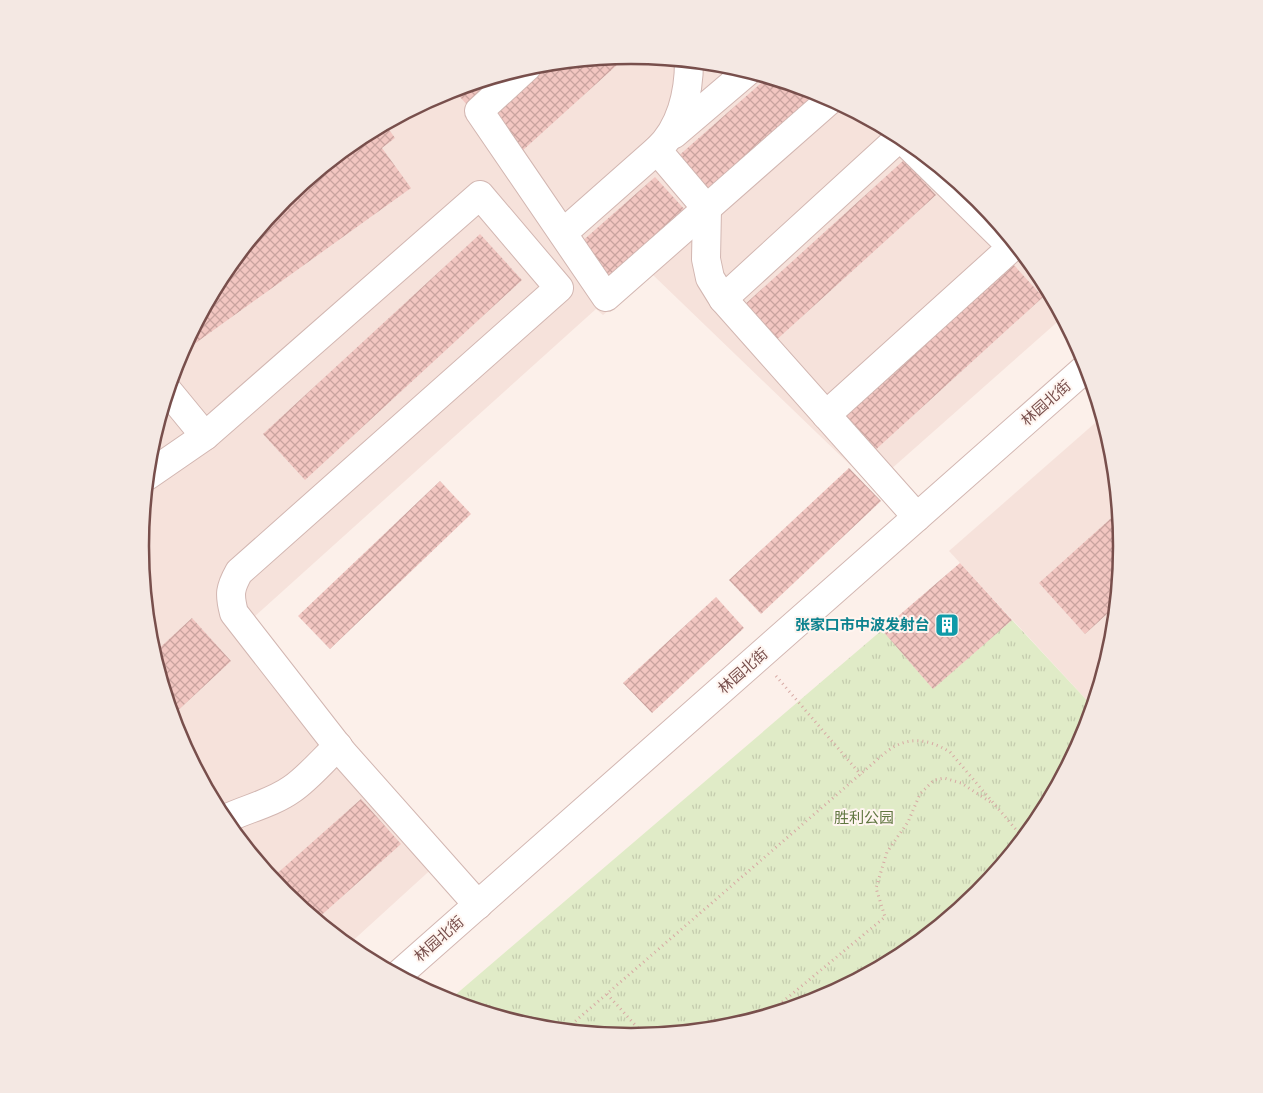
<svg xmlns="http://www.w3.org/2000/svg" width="1263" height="1093" viewBox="0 0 1263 1093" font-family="'DejaVu Sans','Noto Sans SC',sans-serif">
<defs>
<pattern id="park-tufts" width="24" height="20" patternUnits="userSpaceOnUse" patternTransform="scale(1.25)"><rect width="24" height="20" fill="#e0ebc7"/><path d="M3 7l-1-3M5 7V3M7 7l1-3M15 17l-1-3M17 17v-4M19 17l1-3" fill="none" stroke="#c4cbad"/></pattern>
<pattern id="building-cross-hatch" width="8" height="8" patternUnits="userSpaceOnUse" patternTransform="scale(1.25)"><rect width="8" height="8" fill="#f2c6c1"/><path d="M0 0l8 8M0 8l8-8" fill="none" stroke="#c9a39f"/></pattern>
</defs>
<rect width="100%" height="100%" fill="#fcf0ea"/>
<g fill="#f6e2db">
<path d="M632 55 728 65 820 93 905 138 998 222 1040 274 1063 317 872 486 653 275 603 315 596 309 254 617 437 864 347 946 284 894 223 819 177 734 149 642 140 546 150 450 178 358 223 273 284 199 359 138 444 92 536 64Z"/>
<path d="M1103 416 1114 451 1123 547 1113 643 1094 708 949 551Z"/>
</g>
<path fill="url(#park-tufts)" d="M1012 620 1094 708 1085 735 1040 820 979 894 904 955 819 1001 727 1029 631 1038 535 1028 447 1002 882 630 933 688Z"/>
<g fill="url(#building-cross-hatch)">
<path d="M628 55 522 151 491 117 551 63Z"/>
<path d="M503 74 468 106 453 89 475 83Z"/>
<path d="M768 77 819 92 706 194 675 159Z"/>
<path d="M385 124 395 138 382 148 411 188 179 355 223 273 284 199 359 138Z"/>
<path d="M904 160 936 195 773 343 741 308Z"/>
<path d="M655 177 686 211 609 278 579 244Z"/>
<path d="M480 234 522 280 305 480 263 434Z"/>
<path d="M1012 263 1043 297 872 453 841 419Z"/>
<path d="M849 468 881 501 761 614 729 580Z"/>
<path d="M440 481 471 514 330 649 298 616Z"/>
<path d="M1119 511 1123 547 1117 605 1085 634 1039 583Z"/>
<path d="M960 563 1012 620 933 689 882 630Z"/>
<path d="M716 597 744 628 652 713 623 683Z"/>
<path d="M192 618 231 661 172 716 153 654Z"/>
<path d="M361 799 401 844 316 920 284 894 271 879Z"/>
</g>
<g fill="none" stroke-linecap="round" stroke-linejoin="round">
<g stroke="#d2b6b1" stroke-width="30">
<g id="minor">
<path d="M689 61C689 93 681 128 657 150L707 209 706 259 710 278 723 299 917 517"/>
<path d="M527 67 479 111 606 297 831 99"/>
<path d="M674 134 748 71"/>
<path d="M563 233 657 150"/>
<path d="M723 299 900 137"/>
<path d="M168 391 205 436"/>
<path d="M826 415 1012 247 897 134"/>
<path d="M147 476 205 436 480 195 559 288 239 572C230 588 229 594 234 613L343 753 478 905"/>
<path d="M223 820C245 809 271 804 292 789 308 778 323 760 338 746"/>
<path d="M397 976 1088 366"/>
</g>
</g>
<g stroke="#d7a9a4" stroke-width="3" stroke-dasharray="1 4" stroke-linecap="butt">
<path d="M776 676 861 775"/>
<path d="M607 994 646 1037"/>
<path d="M763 1018 885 917 876 888 887 852 908 822 920 794 934 780 944 778 961 783 992 803"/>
<path d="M564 1031 886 752C907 736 927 738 950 752L1024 839"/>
</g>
<use href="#minor" stroke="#fff" stroke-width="28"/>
</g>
<defs>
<g id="building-square" transform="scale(1.25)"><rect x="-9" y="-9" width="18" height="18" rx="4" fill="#0f9aa8" stroke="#fff5f0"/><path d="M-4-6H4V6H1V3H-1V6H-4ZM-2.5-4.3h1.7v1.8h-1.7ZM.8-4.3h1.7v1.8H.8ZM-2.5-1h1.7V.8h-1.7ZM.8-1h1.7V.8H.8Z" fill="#fff"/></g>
</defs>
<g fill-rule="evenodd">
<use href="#building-square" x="947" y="625"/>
</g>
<g text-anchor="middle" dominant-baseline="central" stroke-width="4" stroke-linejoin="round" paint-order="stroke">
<g font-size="15" fill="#784f4c" stroke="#fff5f0">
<text transform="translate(1046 403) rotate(-41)">林园北街</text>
<text transform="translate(743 671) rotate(-41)">林园北街</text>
<text transform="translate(439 939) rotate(-41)">林园北街</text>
</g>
<g font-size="15" font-weight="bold" fill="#0d838f" stroke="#fff5f0" text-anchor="end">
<text x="930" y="625">张家口市中波发射台</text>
</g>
<g font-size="15" fill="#617741" stroke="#fff5f0">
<text x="864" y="818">胜利公园</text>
</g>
</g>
<path d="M0 0H1263V1093H0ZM149 546a482 482 0 1 1 964 0a482 482 0 1 1-964 0Z" fill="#f4e8e3" fill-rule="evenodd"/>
<path fill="none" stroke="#784f4c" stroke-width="2.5" d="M149 546a482 482 0 1 1 964 0a482 482 0 1 1-964 0Z"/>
</svg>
